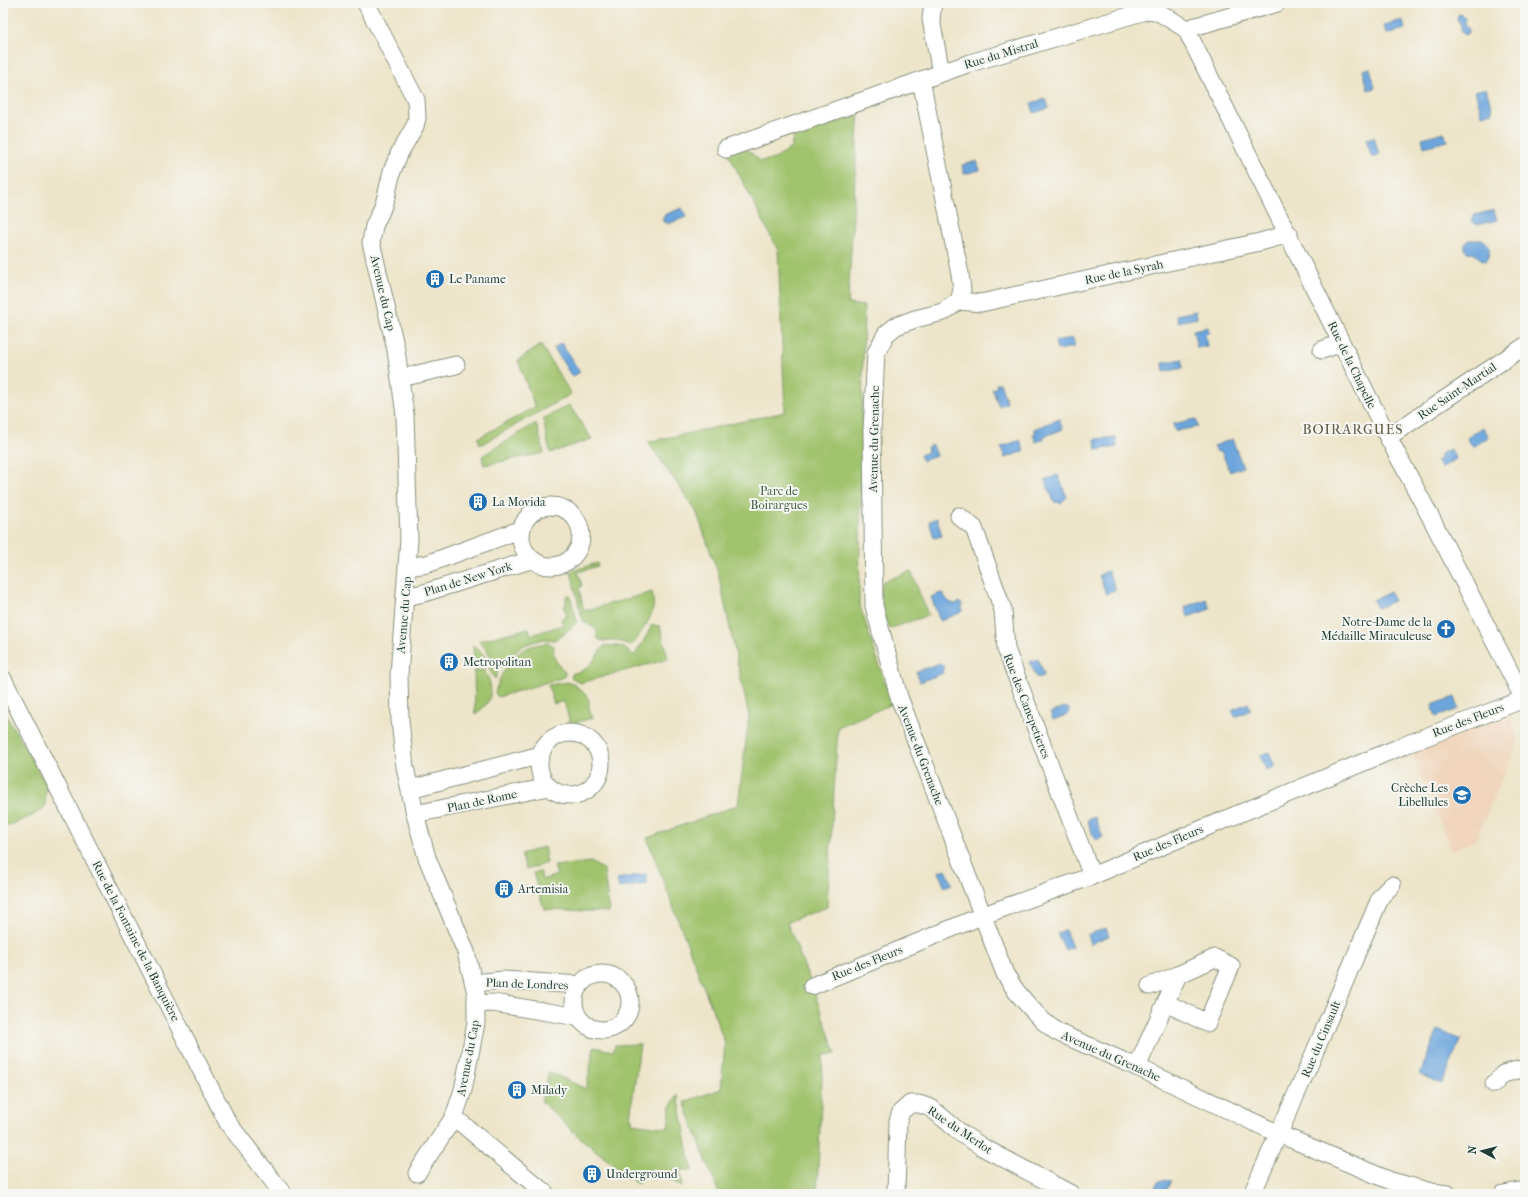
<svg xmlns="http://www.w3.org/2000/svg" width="1528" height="1197" viewBox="0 0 1528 1197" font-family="'IM FELL French Canon',serif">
<rect width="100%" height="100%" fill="#f6f6f2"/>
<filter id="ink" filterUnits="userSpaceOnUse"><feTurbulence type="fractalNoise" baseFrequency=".025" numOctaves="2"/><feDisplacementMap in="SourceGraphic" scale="8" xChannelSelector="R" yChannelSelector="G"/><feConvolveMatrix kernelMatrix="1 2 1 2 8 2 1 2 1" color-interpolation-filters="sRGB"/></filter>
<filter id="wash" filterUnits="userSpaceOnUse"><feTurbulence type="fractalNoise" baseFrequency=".012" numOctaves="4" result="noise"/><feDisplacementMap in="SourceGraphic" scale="16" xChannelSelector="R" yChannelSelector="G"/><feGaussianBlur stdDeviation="0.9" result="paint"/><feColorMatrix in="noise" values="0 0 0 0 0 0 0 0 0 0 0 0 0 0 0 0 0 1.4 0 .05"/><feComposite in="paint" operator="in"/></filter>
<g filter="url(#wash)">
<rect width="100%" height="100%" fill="#ede5c9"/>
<path fill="#f0d5bc" d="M1508 709 1518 741 1476 840 1451 851 1411 750Z"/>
<g fill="#a0c36d" stroke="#608050">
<path d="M859 108 848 304 864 306 859 603 892 704 838 727 827 907 787 922 812 986 836 1054 823 1055 817 1194H719L684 1102 721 1089 725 1043 647 838 738 805 749 716 718 573 696 511 648 442 785 412 778 250 728 153 745 147 760 161 775 159 791 148 794 131Z"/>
<path d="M541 345 571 394 480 445 478 438 535 407 518 360Z"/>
<path d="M569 405 592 439 550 453 543 419Z"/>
<path d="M536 423 544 453 484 465 482 456Z"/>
<path d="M597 563 598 566 578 572 582 586 579 588 584 611 652 592C658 614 645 624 635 642L630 645 615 640 603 641 598 639 596 629 584 622 580 611 571 571Z"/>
<path d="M911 571 928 615 889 629 879 603 882 582Z"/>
<path d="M570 595 577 622 563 635 554 640 545 639 533 642 520 647 501 664 495 679 489 669 491 657 486 649 478 641 529 628 531 635 563 625 561 619 567 616 564 606 566 604V596Z"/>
<path d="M652 625 660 626 668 659 580 683 571 677 573 673C588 673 595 657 604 646 615 645 624 645 631 654L635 655 648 633Z"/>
<path d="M548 643 554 646C552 660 557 662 565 672L564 677 498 697 495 693C500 674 512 652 532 646 537 644 543 644 548 643Z"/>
<path d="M473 645C478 650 488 656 485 664L474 665Z"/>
<path d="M484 670C495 688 493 703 475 714L474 671Z"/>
<path d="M567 682 575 685 586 695 589 700V709L593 718 570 724 564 701 554 704 548 685Z"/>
<path d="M3 710 46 784 45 807 32 816 3 828Z"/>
<path d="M544 847 547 863 526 870 521 854Z"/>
<path d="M591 862 604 870 609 912 544 909 533 873 540 871 542 880 557 875 554 866Z"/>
<path d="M640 1044 630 1118H632V1123L668 1128 671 1105 678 1095 692 1170H680L682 1187 652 1168 637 1184 579 1137 541 1101 549 1072 586 1089 594 1047 613 1051 615 1045Z"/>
</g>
<g fill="#6da6dd" stroke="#467288">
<path d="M1460 14 1465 17V24L1469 30 1468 33 1464 35 1461 32V25L1457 19 1458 15Z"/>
<path d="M1403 20 1405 29 1386 34 1384 25Z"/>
<path d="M1370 68 1375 88 1368 90 1363 70Z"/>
<path d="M1486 88 1493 112 1482 115 1475 91Z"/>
<path d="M1046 99 1049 108 1034 113 1031 103Z"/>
<path d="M1444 132 1447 141 1424 147 1422 138Z"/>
<path d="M1374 137 1379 155 1372 158 1366 139Z"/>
<path d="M977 161 980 170 964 174 962 165Z"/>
<path d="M682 208 686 217 668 224 667 222 664 223 662 218 665 217 664 215Z"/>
<path d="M1494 210 1497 220 1477 225 1472 221 1474 215Z"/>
<path d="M1469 240C1473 240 1480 240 1482 240 1492 243 1490 254 1486 261L1482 260C1477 256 1474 252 1467 252L1465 249V244Z"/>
<path d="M1196 311 1197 318 1178 322 1176 315Z"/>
<path d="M1208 327 1209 333 1205 334 1207 346 1197 348 1193 330Z"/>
<path d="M1073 338 1075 347 1057 350 1055 341Z"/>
<path d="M561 343 580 372 572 377 554 348Z"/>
<path d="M1182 359 1183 368 1164 372 1163 363Z"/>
<path d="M1000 383 1007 403 999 406 992 389 997 387 996 384Z"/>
<path d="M1059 419 1063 429 1043 437 1044 439 1036 442 1033 434 1036 433 1034 429Z"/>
<path d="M1196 419 1198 427 1175 431 1173 424Z"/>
<path d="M1483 427 1489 437 1473 447 1467 438Z"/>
<path d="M1116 437 1117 447 1096 450 1095 439Z"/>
<path d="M1232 439 1243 467 1230 472 1222 453 1216 451 1214 446Z"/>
<path d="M1020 440 1024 451 1005 458 1001 447Z"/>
<path d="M932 445 936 456 922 461 920 455 928 452 927 447Z"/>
<path d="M1450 449 1456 459 1441 468 1436 461 1441 458 1439 455Z"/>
<path d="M1058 475 1067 497 1061 503 1054 502 1045 480Z"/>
<path d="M937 518 942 536 934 538 929 521Z"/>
<path d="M1108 571 1116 590 1106 594 1099 575Z"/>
<path d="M1390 592 1394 601 1377 608 1373 600Z"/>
<path d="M941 593H943C946 600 950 604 958 604V602L962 604V611L960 613 940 621 931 597Z"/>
<path d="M1206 599 1210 609 1188 617 1185 607Z"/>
<path d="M1038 659 1044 674 1041 678 1036 677 1030 662Z"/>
<path d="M939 663 944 667 942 671 943 673 920 682 916 672Z"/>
<path d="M1455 697 1459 709 1436 717 1432 705Z"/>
<path d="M1248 703 1251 710 1235 717 1232 710Z"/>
<path d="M1065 707 1069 709V714L1053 720 1050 713Z"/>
<path d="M1269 752 1275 767 1266 770 1260 755Z"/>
<path d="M1095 817 1103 837 1095 840 1087 820Z"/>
<path d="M946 869 952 884 944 887 939 871Z"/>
<path d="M646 874 647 884 619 888 617 879Z"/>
<path d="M1106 928 1109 936 1090 944 1087 935Z"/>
<path d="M1065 930 1072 947 1065 950 1057 933Z"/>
<path d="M1438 1030 1461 1040 1442 1084 1420 1074Z"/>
<path d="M1171 1180 1165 1194H1152L1158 1181Z"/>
</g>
</g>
<g filter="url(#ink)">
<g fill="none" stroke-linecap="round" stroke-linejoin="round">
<g stroke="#86917e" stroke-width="19">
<g id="minor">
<path d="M366 3 416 100 417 118 415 126 400 152 392 171 386 197 381 211 374 226 371 242 396 350 405 415 409 539 399 675 400 720 405 767 415 814 427 858 466 952 476 993V1023L463 1090 454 1117 417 1173"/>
<path d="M933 3 931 19 941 73"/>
<path d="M1186 29 1388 437 1430 516 1525 701"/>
<path d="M921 80 960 274 962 290 959 301 943 312 915 319 896 326 886 334 876 353 872 431 874 606 899 697 1005 974 1016 991 1028 1005 1043 1021 1057 1032 1137 1067 1279 1134 1391 1181 1431 1192 1448 1194"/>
<path d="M726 149 970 63 1142 12 1152 10 1160 13 1186 29 1277 3"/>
<path d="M959 301 981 303 1260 242 1289 234"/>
<path d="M1322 350 1341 343"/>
<path d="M401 378 456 365"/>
<path d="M1388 437 1525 346"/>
<circle cx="551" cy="536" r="30"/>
<path d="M959 516 974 528 1003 610 1006 649 1092 876"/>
<path d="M408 567 427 564 522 529"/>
<path d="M405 597 424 593 531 560"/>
<path d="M3 679 228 1123 283 1194"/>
<circle cx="570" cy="764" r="31"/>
<path d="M410 789 541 755"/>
<path d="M415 814 549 787"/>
<circle cx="602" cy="1002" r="28"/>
<path d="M474 983 503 980 580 985"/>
<path d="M812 986 984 915 1092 876 1202 829 1405 745 1524 699"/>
<path d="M1150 986 1178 975 1215 958 1231 966 1207 1023 1166 1003"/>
<path d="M476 1004 493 1003 578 1017"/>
<path d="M1137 1067 1178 975"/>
<path d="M1494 1084 1503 1074 1525 1068"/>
<path d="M454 1117 546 1194"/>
<path d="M896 1194 898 1121 901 1112 910 1104H919L931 1108 962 1134 984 1148 1071 1194"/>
<path d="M1252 1194 1310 1063 1381 896 1392 885"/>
<path d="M1503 1194 1525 1190"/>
</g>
</g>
<use href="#minor" stroke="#fff" stroke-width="17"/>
</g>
</g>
<defs>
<g id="building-disc" transform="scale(1)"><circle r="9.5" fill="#1f6fb2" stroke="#f6f6f2"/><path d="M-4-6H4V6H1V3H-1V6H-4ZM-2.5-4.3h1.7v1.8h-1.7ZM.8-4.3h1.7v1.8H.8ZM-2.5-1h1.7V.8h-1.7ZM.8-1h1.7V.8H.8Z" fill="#fff"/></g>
<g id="church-disc" transform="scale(1)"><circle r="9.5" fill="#1f6fb2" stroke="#f6f6f2"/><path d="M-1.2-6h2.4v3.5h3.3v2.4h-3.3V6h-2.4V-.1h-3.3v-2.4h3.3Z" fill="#fff"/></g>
<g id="school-disc" transform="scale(1)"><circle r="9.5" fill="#1f6fb2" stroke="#f6f6f2"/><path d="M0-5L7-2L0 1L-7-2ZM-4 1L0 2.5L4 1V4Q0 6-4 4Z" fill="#fff"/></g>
</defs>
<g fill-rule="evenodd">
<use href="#building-disc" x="435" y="279"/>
<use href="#building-disc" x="478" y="502"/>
<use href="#church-disc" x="1446" y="629"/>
<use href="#building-disc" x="449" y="662"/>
<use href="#school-disc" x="1462" y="795"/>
<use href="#building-disc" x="504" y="889"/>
<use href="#building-disc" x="517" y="1090"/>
<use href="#building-disc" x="592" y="1174"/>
</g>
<g text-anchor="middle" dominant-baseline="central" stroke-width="4" stroke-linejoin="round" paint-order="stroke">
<g font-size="12" fill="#1f3d34" stroke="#f6f6f2">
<text transform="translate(1001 54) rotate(-17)">Rue du Mistral</text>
<text transform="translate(1124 272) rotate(-12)">Rue de la Syrah</text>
<text transform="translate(383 293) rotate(77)">Avenue du Cap</text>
<text transform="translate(1352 365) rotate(64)">Rue de la Chapelle</text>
<text transform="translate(1457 391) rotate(-34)">Rue Saint-Martial</text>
<text transform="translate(874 439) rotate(-89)">Avenue du Grenache</text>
<text transform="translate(468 579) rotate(-17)">Plan de New York</text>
<text transform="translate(404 615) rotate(-85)">Avenue du Cap</text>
<text transform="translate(1027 706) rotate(69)">Rue des Canepetieres</text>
<text transform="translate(1468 720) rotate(-21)">Rue des Fleurs</text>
<text transform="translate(921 755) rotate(69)">Avenue du Grenache</text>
<text transform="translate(482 801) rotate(-12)">Plan de Rome</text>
<text transform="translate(1168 843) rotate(-23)">Rue des Fleurs</text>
<text transform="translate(136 941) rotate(63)">Rue de la Fontaine de la Banquière</text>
<text transform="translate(867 963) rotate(-22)">Rue des Fleurs</text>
<text transform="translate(527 984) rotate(2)">Plan de Londres</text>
<text transform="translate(1321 1039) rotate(-67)">Rue du Cinsault</text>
<text transform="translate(1111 1056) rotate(24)">Avenue du Grenache</text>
<text transform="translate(468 1058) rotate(-79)">Avenue du Cap</text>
<text transform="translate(960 1130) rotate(34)">Rue du Merlot</text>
</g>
<g font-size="12" fill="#1f3d34" stroke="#f6f6f2" text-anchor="start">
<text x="449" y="279">Le Paname</text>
<text x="492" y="502">La Movida</text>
<text x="1432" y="622" text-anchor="end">Notre-Dame de la<tspan x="1432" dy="14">Médaille Miraculeuse</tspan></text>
<text x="463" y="662">Metropolitan</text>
<text x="1448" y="788" text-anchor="end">Crèche Les<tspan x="1448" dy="14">Libellules</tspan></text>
<text x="518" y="889">Artemisia</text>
<text x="531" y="1090">Milady</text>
<text x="606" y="1174">Underground</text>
</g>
<g font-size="12" fill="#3f5e42" stroke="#f6f6f2">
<text x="779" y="491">Parc de<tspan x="779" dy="14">Boirargues</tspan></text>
</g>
<g font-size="14" letter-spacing="1" fill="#625e48" stroke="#f6f6f2">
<text x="1353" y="429">BOIRARGUES</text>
</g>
</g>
<rect width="1528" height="1197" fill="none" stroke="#f6f6f2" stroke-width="16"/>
<g transform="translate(1482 1151) rotate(277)" stroke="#f6f6f2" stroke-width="3" paint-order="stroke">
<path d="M0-3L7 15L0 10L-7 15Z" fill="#1f3d34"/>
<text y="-6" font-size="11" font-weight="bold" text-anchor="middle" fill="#1f3d34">N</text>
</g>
</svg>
